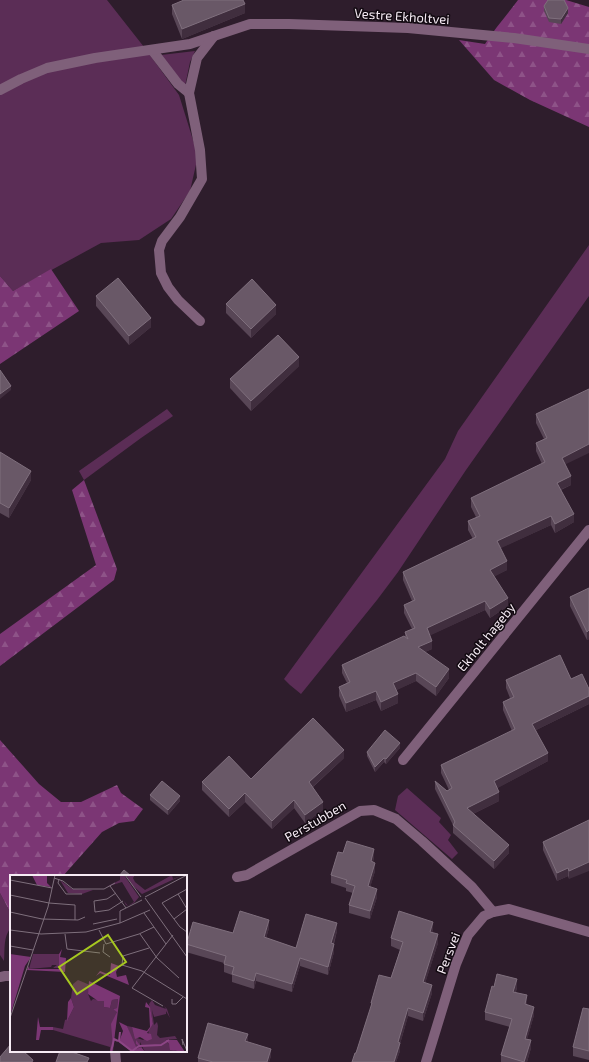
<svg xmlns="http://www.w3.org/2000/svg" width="589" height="1062" viewBox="0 0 589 1062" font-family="'Exo 2',sans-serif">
<defs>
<pattern id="forest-firs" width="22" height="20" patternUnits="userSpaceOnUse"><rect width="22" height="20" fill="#7b3674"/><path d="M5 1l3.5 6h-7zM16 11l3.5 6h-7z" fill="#8e5388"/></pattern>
</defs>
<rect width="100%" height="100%" fill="#2e1d2c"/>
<g fill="#5b2d56">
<path d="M0 0H107L144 47 179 95 198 156 190 191 171 219 139 240 101 243 13 291 0 276Z"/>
<path d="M195 51 190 62 185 86 161 55Z"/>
<path d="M589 245V296L466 470 398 572 377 600 301 694 290 685 284 679 445 459 458 431Z"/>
<path d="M167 409 173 416 141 438 84 480 79 471Z"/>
<path d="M407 788 441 818 439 822 451 835 448 840 458 853 452 859 395 810 398 796Z"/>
<path d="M0 893 11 914V928C3 936 5 950 4 961L0 955Z"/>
</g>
<g fill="url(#forest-firs)">
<path d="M518 0H566L589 7V127L530 100 494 80 459 40 485 44C495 28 507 15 518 0Z"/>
<path d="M51 269 79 311 0 364V276L13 291Z"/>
<path d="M84 480 117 569 114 580 0 666V634L96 565 72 490Z"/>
<path d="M0 740 39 784 61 802H81L117 785 121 793 143 809 134 821 119 823 102 832 63 876H11V914L0 893Z"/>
</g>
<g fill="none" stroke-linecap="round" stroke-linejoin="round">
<g stroke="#7f607a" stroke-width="10">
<path d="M152 50 178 84 189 93"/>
<path d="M0 90 21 79 47 68 95 58 190 44 250 24H289L408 28 514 38 589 49"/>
<path d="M200 321 178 300 168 287 161 273 159 250 162 241 180 217 202 179 200 150 189 93 197 58 214 36"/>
</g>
<g stroke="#7f607a" stroke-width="10">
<path d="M403 760 589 530"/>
<path d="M237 877 247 875 360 811 374 810 396 819 422 841 472 887 493 912"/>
<path d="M0 977 5 976H11"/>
<path d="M115 1051 116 1062"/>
<path d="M426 1062 456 964 468 935 484 916 493 912 509 909 589 932"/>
</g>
</g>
<g fill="#584656">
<path d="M172 5 245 13 182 39 172 14Z"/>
<path d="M544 6 568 13 561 24 549 22 544 11Z"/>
<path d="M96 296 151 327 129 345 96 306Z"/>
<path d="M226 304 276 314 251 338 226 313Z"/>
<path d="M299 366 251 411 230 388V379Z"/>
<path d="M536 414 565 464 571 485 561 490 574 522 555 533 551 525 500 548 507 570 494 576 508 606 490 618 485 610 430 635 432 649 425 652 449 678 436 696 416 681 396 690 398 703 381 711 376 700 346 712 339 696V687L347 683 342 673V665L405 637V632L412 629 404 613V605L412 601 403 580V572L473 539 468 530V521L476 517 471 507V498L542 464 536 451V443L544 439 536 423Z"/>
<path d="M0 452 31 480 9 518 0 513Z"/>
<path d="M589 588V639L587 640 570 606V597Z"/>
<path d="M571 679 589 689V704L536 730 548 761 497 788 499 801 473 814 509 853 494 869 453 833V825L435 789V781L447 791 449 790 441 773V765L512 731 503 710V702L510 698 506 688V680Z"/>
<path d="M400 748 386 764 384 762 375 772 367 756V752Z"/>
<path d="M344 758 313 787 323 810 305 823 294 808 272 829 245 802 229 817 202 790V782L251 779Z"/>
<path d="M150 795 180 801 168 815 150 800Z"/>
<path d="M589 820 569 879 568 876 557 881 543 850V842Z"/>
<path d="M343 853 374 857 373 862 375 871 370 887 377 897 370 919 349 913V905L353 893 346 891V888L331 883V875Z"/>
<path d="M269 928 266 938 296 948 337 931 334 944V952L328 975 300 966 292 992 256 981 254 989 232 982V975L224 972V963L186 952V936L188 939Z"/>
<path d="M433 930 432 932 438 943 425 983 432 993 423 1021 408 1016 400 1044V1051L396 1062H352L356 1053 371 1008V1003L391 978 400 950 391 946V938Z"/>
<path d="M494 987H517L516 992 527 1003V1005L534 1015 527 1039 531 1048 527 1062H501V1055L510 1027 485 1020V1012Z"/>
<path d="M589 1009V1060L573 1056V1047Z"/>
<path d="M247 1042 271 1056 269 1062H198V1058Z"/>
</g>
<g fill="#402e3e">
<path d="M245 4V13L182 39V29Z"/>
<path d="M568 8V13L561 24V19Z"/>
<path d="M276 305V314L251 338V329Z"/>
<path d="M151 318V327L129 345V336Z"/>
<path d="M299 357V366L251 411V401Z"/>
<path d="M11 386V390L0 399V394Z"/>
<path d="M589 444V453L562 466V458Z"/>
<path d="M31 471V480L9 518V508Z"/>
<path d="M571 476V485L557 491V483Z"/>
<path d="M574 514V522L555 533V524Z"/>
<path d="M551 516V525L497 550V541Z"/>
<path d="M507 561V570L490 579V570Z"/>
<path d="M508 598V606L490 618V609Z"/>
<path d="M485 601V610L427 637V628Z"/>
<path d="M589 630V639L587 640V632Z"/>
<path d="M432 641V649L418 655V647Z"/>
<path d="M449 669V678L436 696V687Z"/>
<path d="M416 673V681L393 692V683Z"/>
<path d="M376 691V700L346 712V703Z"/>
<path d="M398 694V703L381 711V702Z"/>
<path d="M589 696V704L532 732V724Z"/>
<path d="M400 743V748L386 764V759Z"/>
<path d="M344 750V758L309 790V782Z"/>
<path d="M548 753V761L494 790V781Z"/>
<path d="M384 758V762L375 772V767Z"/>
<path d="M499 792V801L467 817V808Z"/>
<path d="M245 793V802L229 817V809Z"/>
<path d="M180 796V801L168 815V810Z"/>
<path d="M294 800V808L272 829V821Z"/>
<path d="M323 802V810L305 823V815Z"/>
<path d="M509 845V853L494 869V861Z"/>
<path d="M374 849V857L371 869V861Z"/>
<path d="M589 862V871L569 879V871Z"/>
<path d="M375 863V871L368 895V886Z"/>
<path d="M568 868V876L557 881V873Z"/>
<path d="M377 889V897L370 919V911Z"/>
<path d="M269 920V928L264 945V937Z"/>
<path d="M433 922V930L430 940V932Z"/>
<path d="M337 923V931L331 951V943Z"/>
<path d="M438 934V943L423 990V982Z"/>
<path d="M334 944V952L328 975V967Z"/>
<path d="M300 958V966L292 992V984Z"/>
<path d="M256 973V981L254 989V981Z"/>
<path d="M517 979V987L513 1000V992Z"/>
<path d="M432 985V993L423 1021V1013Z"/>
<path d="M527 995V1003L525 1012V1004Z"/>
<path d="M534 1007V1015L525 1047V1039Z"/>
<path d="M408 1008V1016L400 1044V1051L396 1062H394L398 1042Z"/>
<path d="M248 1034V1042L245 1049V1041Z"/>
<path d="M531 1040V1048L527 1062H524Z"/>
<path d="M271 1049V1056L269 1062H267Z"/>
</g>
<g fill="#695867" stroke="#7f6f7d">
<path d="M184 0H243L245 4 182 29 172 5Z"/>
<path d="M548 0H564L568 8 561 19 549 18 544 6Z"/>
<path d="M118 278 151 318 129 336 96 296Z"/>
<path d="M252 279 276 305 251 329 226 304Z"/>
<path d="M278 335 299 357 251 401 230 379Z"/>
<path d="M0 370 11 386 0 394Z"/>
<path d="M589 389V444L562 458 571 476 557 483 574 514 555 524 551 516 497 541 507 561 490 570 508 598 490 609 485 601 427 628 432 641 418 647 449 669 436 687 416 673 393 683 398 694 381 702 376 691 346 703 339 687 350 682 342 665 404 636 408 639 405 632 415 628 404 605 415 600 403 572 476 537 468 521 480 516 471 498 545 462 536 443 547 438 536 414Z"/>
<path d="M0 452 31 471 9 508 0 503Z"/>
<path d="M589 588V630L587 632 570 597Z"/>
<path d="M560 655 571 679 582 674 589 689V696L532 724 548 753 494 781 499 792 467 808 509 845 494 861 453 825 455 822 435 781 447 791 452 788 441 765 515 729 503 702 514 697 506 680Z"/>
<path d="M313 718 344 750 309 782 323 802 305 815 294 800 272 821 245 793 229 809 202 782 229 756 251 779Z"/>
<path d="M385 730 400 743 386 759 384 758 375 767 367 752Z"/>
<path d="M162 781 180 796 168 810 150 795Z"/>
<path d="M589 820V862L569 871 568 868 557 873 543 842Z"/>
<path d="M347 841 374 849 371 861 375 863 368 886 377 889 370 911 349 905 355 886 346 883 347 880 331 875 338 852 343 853Z"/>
<path d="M124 870 131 876H119Z"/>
<path d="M240 911 269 920 264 937 296 948 306 914 337 923 331 943 334 944 328 967 300 958 292 984 256 973 254 981 232 974 234 967 224 964 226 956 186 944V936L188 939 193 922 233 933Z"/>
<path d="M399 911 433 922 430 932 438 934 423 982 432 985 423 1013 408 1008 398 1042 400 1043 394 1062H352L355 1053H356L372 1003H371L379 975 391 978 403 942 391 938Z"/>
<path d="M497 974 517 979 513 992 527 995 525 1004 534 1007 525 1039 531 1040 524 1062 501 1055 512 1019 485 1012 492 986 494 987Z"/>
<path d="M583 1008 589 1009V1051L573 1047Z"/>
<path d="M208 1023 248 1034 245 1041 271 1049 267 1062H213L198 1058Z"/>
<path d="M11 1044V1051H23L33 1060 32 1062H0V1057Z"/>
<path d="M60 1051H69L89 1058 87 1062H56Z"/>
</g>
<g text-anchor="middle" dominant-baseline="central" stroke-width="3" stroke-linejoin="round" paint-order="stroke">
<g font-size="13" fill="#f6ebf4" stroke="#120a11">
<text transform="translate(402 16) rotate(4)">Vestre Ekholtvei</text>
<text transform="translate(486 637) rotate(-51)">Ekholt hageby</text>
<text transform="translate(315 821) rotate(-30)">Perstubben</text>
<text transform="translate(448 953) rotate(-69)">Persvei</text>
</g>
</g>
<g transform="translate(10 875)">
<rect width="177" height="177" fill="#2e1d2c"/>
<path d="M110 0H114L129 22 124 28 118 31 116 30 114 26 118 31 124 27 112 7 96 12 110 5ZM116 0H125L123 3 125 7 135 15 162 0 163 4 173 0 132 19 122 10ZM50 5 62 14 83 15 72 19 58 18ZM23 79H49L50 93H43L47 90H42L41 92 19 94ZM68 105 80 110 78 119 81 126 83 124 94 126V132L100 133 102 125 108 124 107 133 103 134 107 136 103 177H100V172L43 155V152L53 154 55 145 58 144 64 132 61 123 63 109ZM142 125 145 130 156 134 154 131 157 134 160 143 170 149 160 143 156 136V139L144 142 142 135 144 150 147 147 148 151 147 160 150 163 165 161 167 164 155 165 166 177H135L130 167V174H127L123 168 117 151 122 152 127 163 133 165 139 160 138 155 143 149 139 129Z" fill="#5b2d56"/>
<path d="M22 0H37V8L41 12 27 10ZM52 74 50 82 56 83 55 97 17 95 19 91V94H49V79ZM0 79 21 82 15 91 0 141ZM101 88 109 91 106 97 107 102 116 100 119 110 90 98 86 101 90 96 100 100ZM79 106 110 121 103 173 101 149 107 137 103 134 107 133 108 124 102 125 100 133 94 132V126H88L78 119ZM61 123 64 132 57 146 58 127ZM136 127 140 132 143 149 137 158 141 159 142 164 137 166 130 162 125 164 122 152 137 156 140 152 139 133 135 132ZM28 142 30 152H43V155H31L29 165H26ZM109 147 117 151 127 174 131 172 126 169V165L135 177H122L109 167 113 156ZM155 165H167L175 177 160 175 159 169Z" fill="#7b3674"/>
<path fill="none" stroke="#8c4685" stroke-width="2" d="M110 157 109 166 122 176 129 171 151 170 159 165M101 177 104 164 108 166"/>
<path fill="none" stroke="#7e6f7c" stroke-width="1" d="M115 0 131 22M44 3 53 6 63 14H94L105 8M49 4 48 8 56 19H72M0 5 42 13M100 11 116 33M177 14 152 28 170 52 177 57M106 18 97 24 84 26 85 37 99 35 113 26M168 19 177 34M0 20 39 28 65 30V45M135 22 177 0M135 23 177 82M0 37 32 44 68 45 75 42M134 38 156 69M164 44 177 34M110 48V36L132 25M83 49 107 44M0 55 31 59 76 57 110 48 140 35M89 55 96 69 129 59 144 52M55 59 57 74 90 78M130 59 147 83 169 103M94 69 93 77 100 82M0 71 23 75M139 73 113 81 112 90 132 96 177 124M162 124V129H166L173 122M153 131 122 113 163 60M0 143 38 32 45 0M173 170 172 164 177 176"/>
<path fill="#a7c820" fill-opacity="0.15" stroke="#a7c820" stroke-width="2" d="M98 60 116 87 67 119 49 92Z"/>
<rect width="177" height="177" fill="none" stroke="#f6ebf4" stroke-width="2"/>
</g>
</svg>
